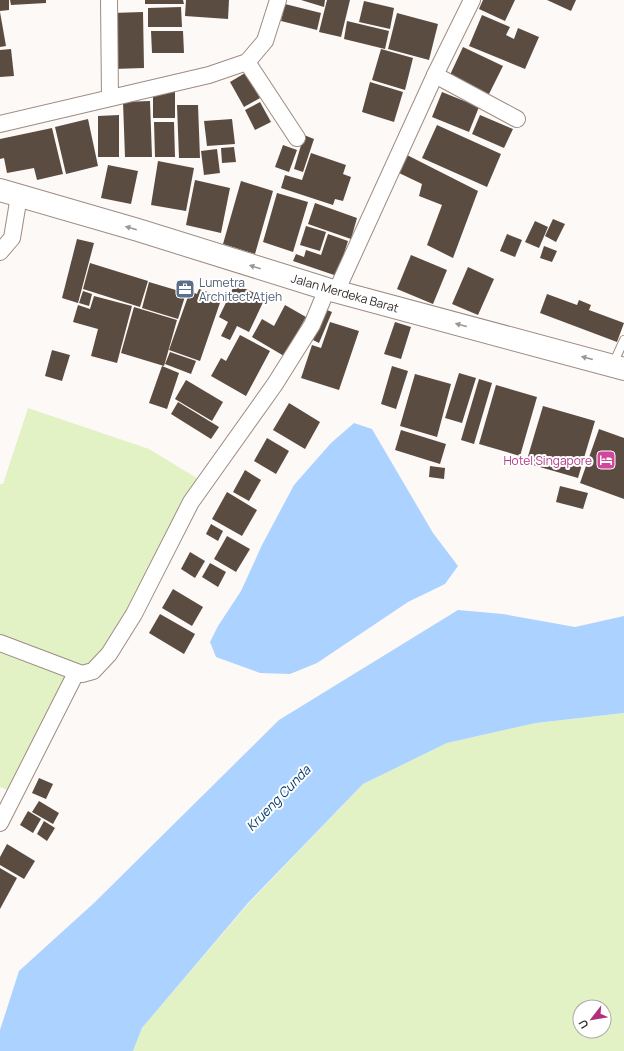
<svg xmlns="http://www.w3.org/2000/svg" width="624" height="1051" viewBox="0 0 624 1051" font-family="Manrope,sans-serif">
<rect width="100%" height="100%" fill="#fdf9f7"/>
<g fill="#e2f2c5" fill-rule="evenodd">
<path d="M28 408 149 449 205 483 107 653 74 673 15 793 0 787V484H3Z"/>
<path d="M624 713V1051H133L142 1028 248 904 363 784 447 743 536 723ZM580 1007H604V1031H580Z"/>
</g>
<g fill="#acd3ff">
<path d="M354 423 372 429 433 533 458 566 445 584 408 602 317 663 290 674 260 673 216 657 210 642 218 626 241 591 262 545 294 485 331 443Z"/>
<path d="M458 610 503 614 575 627 624 616V713L536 723 447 743 363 784 248 903 142 1028 133 1051H0V1030L19 971 94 903 279 720Z"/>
</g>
<g fill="#5b4c42">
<path d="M0 0H9V10L0 11Z"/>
<path d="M10 0H46V3L11 5Z"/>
<path d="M145 0H183L184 4H145Z"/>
<path d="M186 0H229L228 19 185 16Z"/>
<path d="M301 0H325L324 7Z"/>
<path d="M327 0H350L341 37 319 32Z"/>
<path d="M483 0H515L505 21 479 9Z"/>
<path d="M547 0H576L571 11Z"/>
<path d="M364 1 394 8 390 29 359 22Z"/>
<path d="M285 4 321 13 317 30 281 21Z"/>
<path d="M181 7 182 27H148V8Z"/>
<path d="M0 12 6 46 0 47Z"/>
<path d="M143 12 144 68 113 69 112 13Z"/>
<path d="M397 13 438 24 429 60 388 49Z"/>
<path d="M482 15 510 27 506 35 514 39 518 28 539 37 525 69 469 46Z"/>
<path d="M347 21 389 31 385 49 344 39Z"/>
<path d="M151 31H183L184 53H152Z"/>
<path d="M463 47 503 66 487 98 448 79Z"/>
<path d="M11 49 14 76 0 77V50Z"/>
<path d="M381 49 413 58 405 90 372 80Z"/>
<path d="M245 73 260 98 244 107 230 82Z"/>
<path d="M370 82 403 92 394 122 362 112Z"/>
<rect x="153" y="92" width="22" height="26"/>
<path d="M442 92 479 107 469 132 432 117Z"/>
<path d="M150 101 152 157H125L123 102Z"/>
<path d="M260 102 271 122 255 130 245 110Z"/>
<path d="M177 105H198L200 158H179Z"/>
<path d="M119 115V157H98V116Z"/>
<path d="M480 115 513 129 504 148 472 134Z"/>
<path d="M88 119 98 166 66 174 55 127Z"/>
<path d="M232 119 235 144 207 146 204 121Z"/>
<path d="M154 122H174L175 157H155Z"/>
<path d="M437 125 501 154 487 187 422 158Z"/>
<path d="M52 128 63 174 37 180 34 168 7 173 4 158 0 159V139Z"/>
<path d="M304 135 314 139 303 172 294 169Z"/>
<path d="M283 145 297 150 289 172 275 167Z"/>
<path d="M234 147 236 162 222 163 221 148Z"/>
<path d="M217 149 220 173 204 175 201 151Z"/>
<path d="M311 153 346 165 343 174 351 177 343 201 335 199 333 205 281 188 285 175 302 180Z"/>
<path d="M405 154 478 191 453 258 427 245 442 205 419 196 422 184 397 172Z"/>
<path d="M158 161 194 168 186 211 151 205Z"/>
<path d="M108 165 138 171 131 204 101 198Z"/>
<path d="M195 180 230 188 221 233 186 225Z"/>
<path d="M241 181 273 191 255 254 223 244Z"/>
<path d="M277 193 308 202 293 252 263 242Z"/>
<path d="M315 203 357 218 351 239 308 224Z"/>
<path d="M553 219 565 224 556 242 545 236Z"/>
<path d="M535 221 548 227 539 248 525 242Z"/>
<path d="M306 226 326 232 320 251 300 245Z"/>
<path d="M328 234 348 241 337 276 293 261 296 254 304 257 306 250 321 255Z"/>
<path d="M507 234 522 240 515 257 500 251Z"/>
<path d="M77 239 94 243 78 303 62 298Z"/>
<path d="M544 246 557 251 552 262 540 258Z"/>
<path d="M411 255 447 270 433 304 397 289Z"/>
<path d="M90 263 148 281 140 307 83 289Z"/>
<path d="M468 267 494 279 478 315 452 304Z"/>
<path d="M149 282 186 293 178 319 142 308Z"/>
<path d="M235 284 265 298 249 332 237 326 230 340 221 336 228 322 219 317Z"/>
<path d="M199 289 222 297 200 361 169 350 190 291 197 294Z"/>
<path d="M83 291 92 294 89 306 79 303Z"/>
<path d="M547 294 577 305 579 300 591 305 589 310 624 323 617 342 540 313Z"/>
<path d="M94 296 132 306 117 363 91 356 98 329 73 322 78 305 90 309Z"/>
<path d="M285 305 306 317 284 356 252 337 262 319 274 326Z"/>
<path d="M134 307 177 320 164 366 121 353Z"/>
<path d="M322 308 332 312 319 343 309 338Z"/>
<path d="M330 322 359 331 339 390 301 378 312 345 321 348Z"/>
<path d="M395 322 411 327 401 359 384 354Z"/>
<path d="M240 335 270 351 246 396 211 376 221 358 226 361Z"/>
<path d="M52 350 70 355 62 381 45 376Z"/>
<path d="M170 352 196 361 191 374 165 364Z"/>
<path d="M162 366 179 373 167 409 149 403Z"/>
<path d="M392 366 408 371 396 409 381 404Z"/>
<path d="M459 373 476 378 462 423 445 418Z"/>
<path d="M415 374 451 384 437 437 400 426Z"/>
<path d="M479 379 492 383 474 444 461 440Z"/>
<path d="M186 380 223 402 212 421 175 399Z"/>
<path d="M496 385 537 397 520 456 479 444Z"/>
<path d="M178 402 219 427 211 439 171 414Z"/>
<path d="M289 403 320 422 305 449 273 430Z"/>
<path d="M543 406 595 421 578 478 526 463Z"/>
<path d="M599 429 624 438V499L580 483Z"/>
<path d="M401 430 446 444 440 464 395 450Z"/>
<path d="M267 438 289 451 276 474 254 461Z"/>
<path d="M430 466 445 468 444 479 429 477Z"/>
<path d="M245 470 261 480 249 501 233 492Z"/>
<path d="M560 486 588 493 583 509 556 502Z"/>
<path d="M227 492 257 510 242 536 212 519Z"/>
<path d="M211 524 223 531 218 541 206 534Z"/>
<path d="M227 536 250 549 236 572 214 559Z"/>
<path d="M190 552 205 561 195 578 181 569Z"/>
<path d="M210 563 226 572 218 587 202 577Z"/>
<path d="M173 589 203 607 192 626 162 608Z"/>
<path d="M160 614 195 634 184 654 149 633Z"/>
<path d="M39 778 53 784 46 799 32 793Z"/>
<path d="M39 801 59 813 53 824 32 812Z"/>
<path d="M28 811 41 819 33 833 20 825Z"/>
<path d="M44 821 55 828 47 841 37 834Z"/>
<path d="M7 844 35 861 24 879 0 865V857Z"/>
<path d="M0 868 17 878 0 909Z"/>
</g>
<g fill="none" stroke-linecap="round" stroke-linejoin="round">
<g stroke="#9d8c82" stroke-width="10">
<path id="service" d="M613 364 624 340"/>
</g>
<g stroke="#9d8c82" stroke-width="18">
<g id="minor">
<path d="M109 0 110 97"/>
<path d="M247 62 297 138"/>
<path d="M435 75 517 119"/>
<path d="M0 124 209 75 247 62 265 41 278 0"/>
<path d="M0 252 12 238 19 196"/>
<path d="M336 292 435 75 472 0"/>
<path d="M0 643 82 674 93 671 109 654 134 614 191 502 275 384 312 325 327 289"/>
<path d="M0 823 76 673"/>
</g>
</g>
<g stroke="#9d8c82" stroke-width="24">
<path id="secondary" d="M0 190 138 230 327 289 624 369"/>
</g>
<use href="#service" stroke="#fff" stroke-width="8"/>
<use href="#minor" stroke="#fff" stroke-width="16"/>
<use href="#secondary" stroke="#fff" stroke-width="22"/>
</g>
<defs><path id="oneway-solid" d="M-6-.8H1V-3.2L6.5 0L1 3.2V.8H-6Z"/></defs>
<g fill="#9a9694">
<use href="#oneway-solid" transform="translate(131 228) rotate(-164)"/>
<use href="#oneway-solid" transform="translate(255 267) rotate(-163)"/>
<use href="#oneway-solid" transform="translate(461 325) rotate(-165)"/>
<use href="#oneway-solid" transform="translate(587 358) rotate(-165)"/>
</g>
<defs>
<g id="office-square" transform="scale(1)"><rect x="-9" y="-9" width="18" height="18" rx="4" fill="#5c6f8a" stroke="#fff"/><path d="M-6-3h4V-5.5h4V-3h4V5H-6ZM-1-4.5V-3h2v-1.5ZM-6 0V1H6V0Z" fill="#fff"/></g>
<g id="hotel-square" transform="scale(1)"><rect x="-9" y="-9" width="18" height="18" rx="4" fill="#d1479c" stroke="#fff"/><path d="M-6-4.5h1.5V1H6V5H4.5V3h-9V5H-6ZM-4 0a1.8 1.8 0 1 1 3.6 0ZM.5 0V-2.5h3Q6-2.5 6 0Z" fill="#fff"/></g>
</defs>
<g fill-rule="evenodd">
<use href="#office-square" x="185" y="289"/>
<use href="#hotel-square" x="606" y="460"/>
</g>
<g text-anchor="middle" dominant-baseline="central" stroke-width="4" stroke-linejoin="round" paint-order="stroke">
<g font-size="12" fill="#4e5e75" stroke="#fff" text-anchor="start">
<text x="199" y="282">Lumetra<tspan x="199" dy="14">Architect Atjeh</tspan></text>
</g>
<g font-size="12" fill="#342d29" stroke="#fff">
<text transform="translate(345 293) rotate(16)">Jalan Merdeka Barat</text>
</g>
<g font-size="12" fill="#b23c85" stroke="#fff" text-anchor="end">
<text x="592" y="460">Hotel Singapore</text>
</g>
<g font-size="13" font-style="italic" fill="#003a6d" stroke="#fff">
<text transform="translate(278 798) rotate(-46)">Krueng Cunda</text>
</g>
</g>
<g transform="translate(592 1019) rotate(239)"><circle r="19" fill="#ffffff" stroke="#aeaba9"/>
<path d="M0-3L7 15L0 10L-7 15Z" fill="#b1307c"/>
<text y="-6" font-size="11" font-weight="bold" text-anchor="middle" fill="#342d29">U</text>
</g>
</svg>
